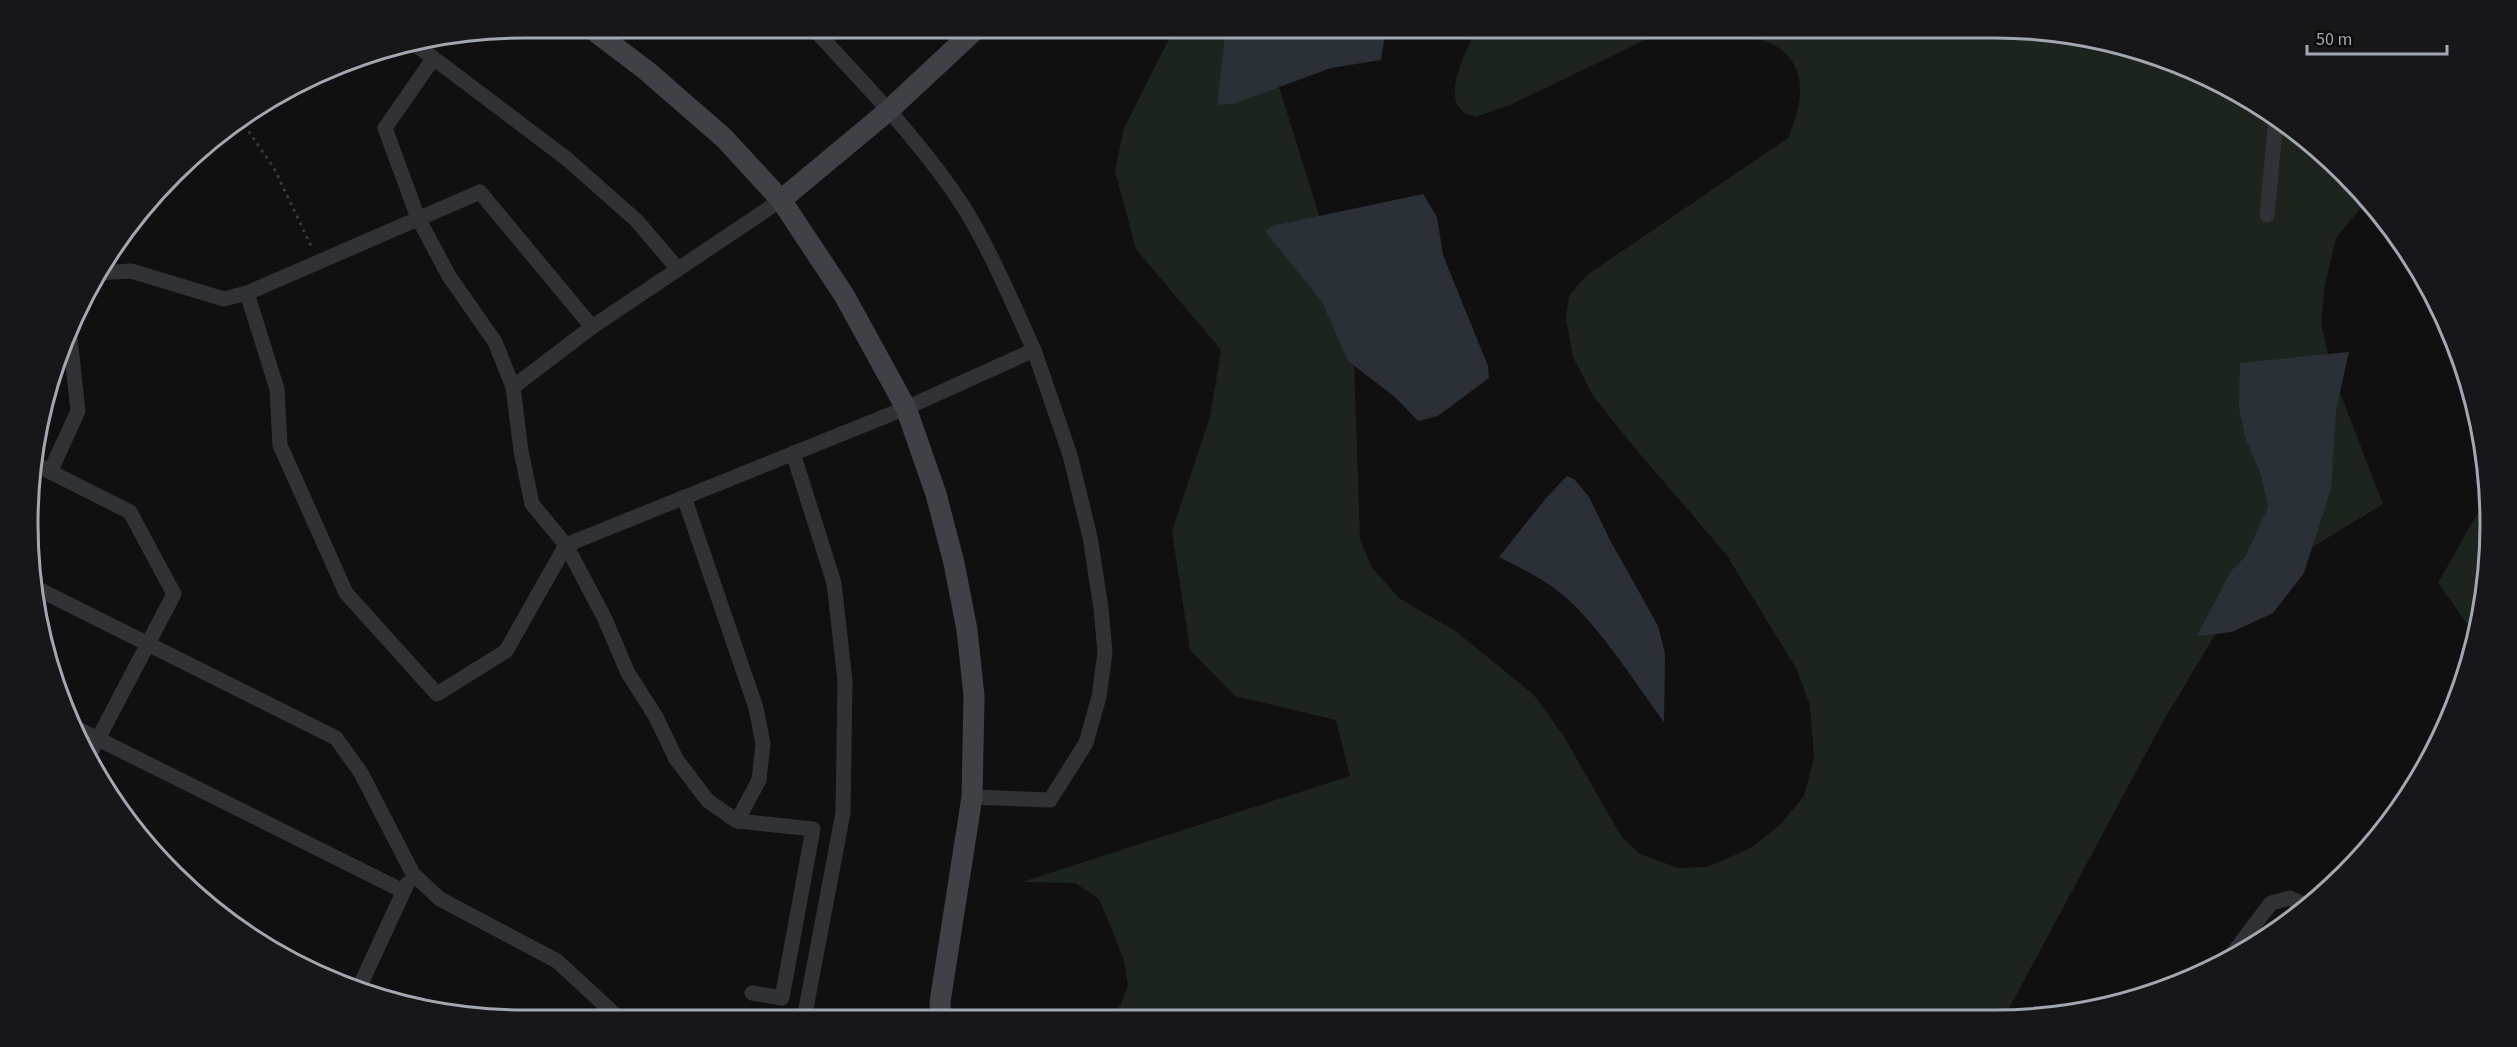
<svg xmlns="http://www.w3.org/2000/svg" width="2517" height="1047" viewBox="0 0 2517 1047" font-family="'Source Sans 3',sans-serif">
<rect width="100%" height="100%" fill="#101011"/>
<g fill="#1d241d">
<path d="M1181 27H1254L1271 61 1349 312 1354 362 1360 540 1373 569 1400 599 1454 630 1533 694 1563 735 1621 836 1640 854 1678 868 1707 867 1749 849 1780 825 1804 796 1814 758 1810 705 1796 668 1726 554 1634 447 1593 396 1573 357 1566 320 1569 296 1587 275 1788 138C1801 107 1811 69 1777 47 1764 39 1732 32 1716 27H1993L2153 53 2241 93 2321 150 2367 200 2336 238 2325 285 2321 323 2332 372 2383 504 2296 557 2254 592 2213 638 2161 725 2005 1016 1110 1018 1121 1004 1128 986 1124 960 1099 899 1075 883 1022 882 1350 776 1336 720 1235 696 1190 650 1172 531 1210 417 1221 350 1136 249 1115 171 1124 128 1174 29Z"/>
<path d="M1477 27H1672L1510 105 1475 117C1472 115 1465 114 1462 111 1442 93 1469 46 1477 27Z"/>
<path d="M2489 493 2486 588 2475 635 2438 583Z"/>
</g>
<g fill="#2a3036">
<path d="M1226 27H1386L1381 60 1331 68 1236 103 1217 105Z"/>
<path d="M1423 194 1437 217 1443 255 1488 366 1489 378 1438 416 1418 421 1396 398 1348 361 1322 302 1265 231 1272 226Z"/>
<path d="M2349 352 2336 410 2331 489 2304 573 2273 613 2232 632 2197 636 2231 571 2245 557 2268 507 2261 475 2245 437 2239 407 2240 363Z"/>
<path d="M1567 476 1574 479 1589 497 1610 540 1658 626 1665 654 1664 722C1636 684 1607 638 1573 604 1553 584 1525 570 1499 557L1546 498Z"/>
</g>
<g fill="none" stroke-linecap="round" stroke-linejoin="round">
<path stroke="#37393d" stroke-width="3" stroke-dasharray="3 4.5" stroke-linecap="butt" d="M240 119 274 168 312 248"/>
<g stroke="#313236" stroke-width="15">
<path d="M416 45 567 159 636 220 678 269"/>
<path d="M433 59 385 128 418 218 449 276 495 342 513 387 521 451 532 504 566 545 604 617 628 673 656 717 676 759 708 801 737 821 813 829 782 998 752 993"/>
<path d="M2267 215 2276 118"/>
<path d="M96 273 131 271 224 299 247 293"/>
<path d="M592 327 480 192 247 293 277 389 280 445 346 593 437 694 506 651 566 545 906 408 1034 350C1012 302 991 251 963 206 921 141 864 84 812 27"/>
<path d="M513 387 592 327 781 200"/>
<path d="M793 453 834 583 845 681 843 813 804 1019"/>
<path d="M31 462 130 512 174 594 88 758"/>
<path d="M50 472 78 411 69 329"/>
<path d="M684 497 756 708 763 744 759 780 737 821"/>
<path d="M36 588 336 738 361 773 413 874 440 899 557 961 621 1020"/>
<path d="M72 726 403 891"/>
<path d="M972 797 1050 800 1086 743 1099 697 1105 653 1101 608 1090 537 1070 455 1034 350"/>
<path d="M2230 957 2271 903 2290 898 2307 906"/>
<path d="M358 990 407 884"/>
</g>
<g stroke="#3f4146" stroke-width="21">
<path d="M589 27 647 71 724 138 781 200 844 295 906 408 936 494 954 563 967 630 974 696 972 797 940 1002 941 1019"/>
<path d="M781 200 888 111 978 27"/>
</g>
</g>
<path d="M0 0H2517V1047H0ZM524 38H1994A486 486 0 0 1 2480 524V524A486 486 0 0 1 1994 1010H524A486 486 0 0 1 38 524V524A486 486 0 0 1 524 38Z" fill="#171719" fill-rule="evenodd"/>
<path fill="none" stroke="#a2a7b1" stroke-width="3" d="M524 38H1994A486 486 0 0 1 2480 524V524A486 486 0 0 1 1994 1010H524A486 486 0 0 1 38 524V524A486 486 0 0 1 524 38Z"/>
<path d="M2307 45v9h140v-9" fill="none" stroke="#a2a7b1" stroke-width="3"/>
<text x="2316" y="45" font-size="18" fill="#a2a7b1" stroke="#0b0b0c" stroke-width="4.5" paint-order="stroke">50 m</text>
</svg>
